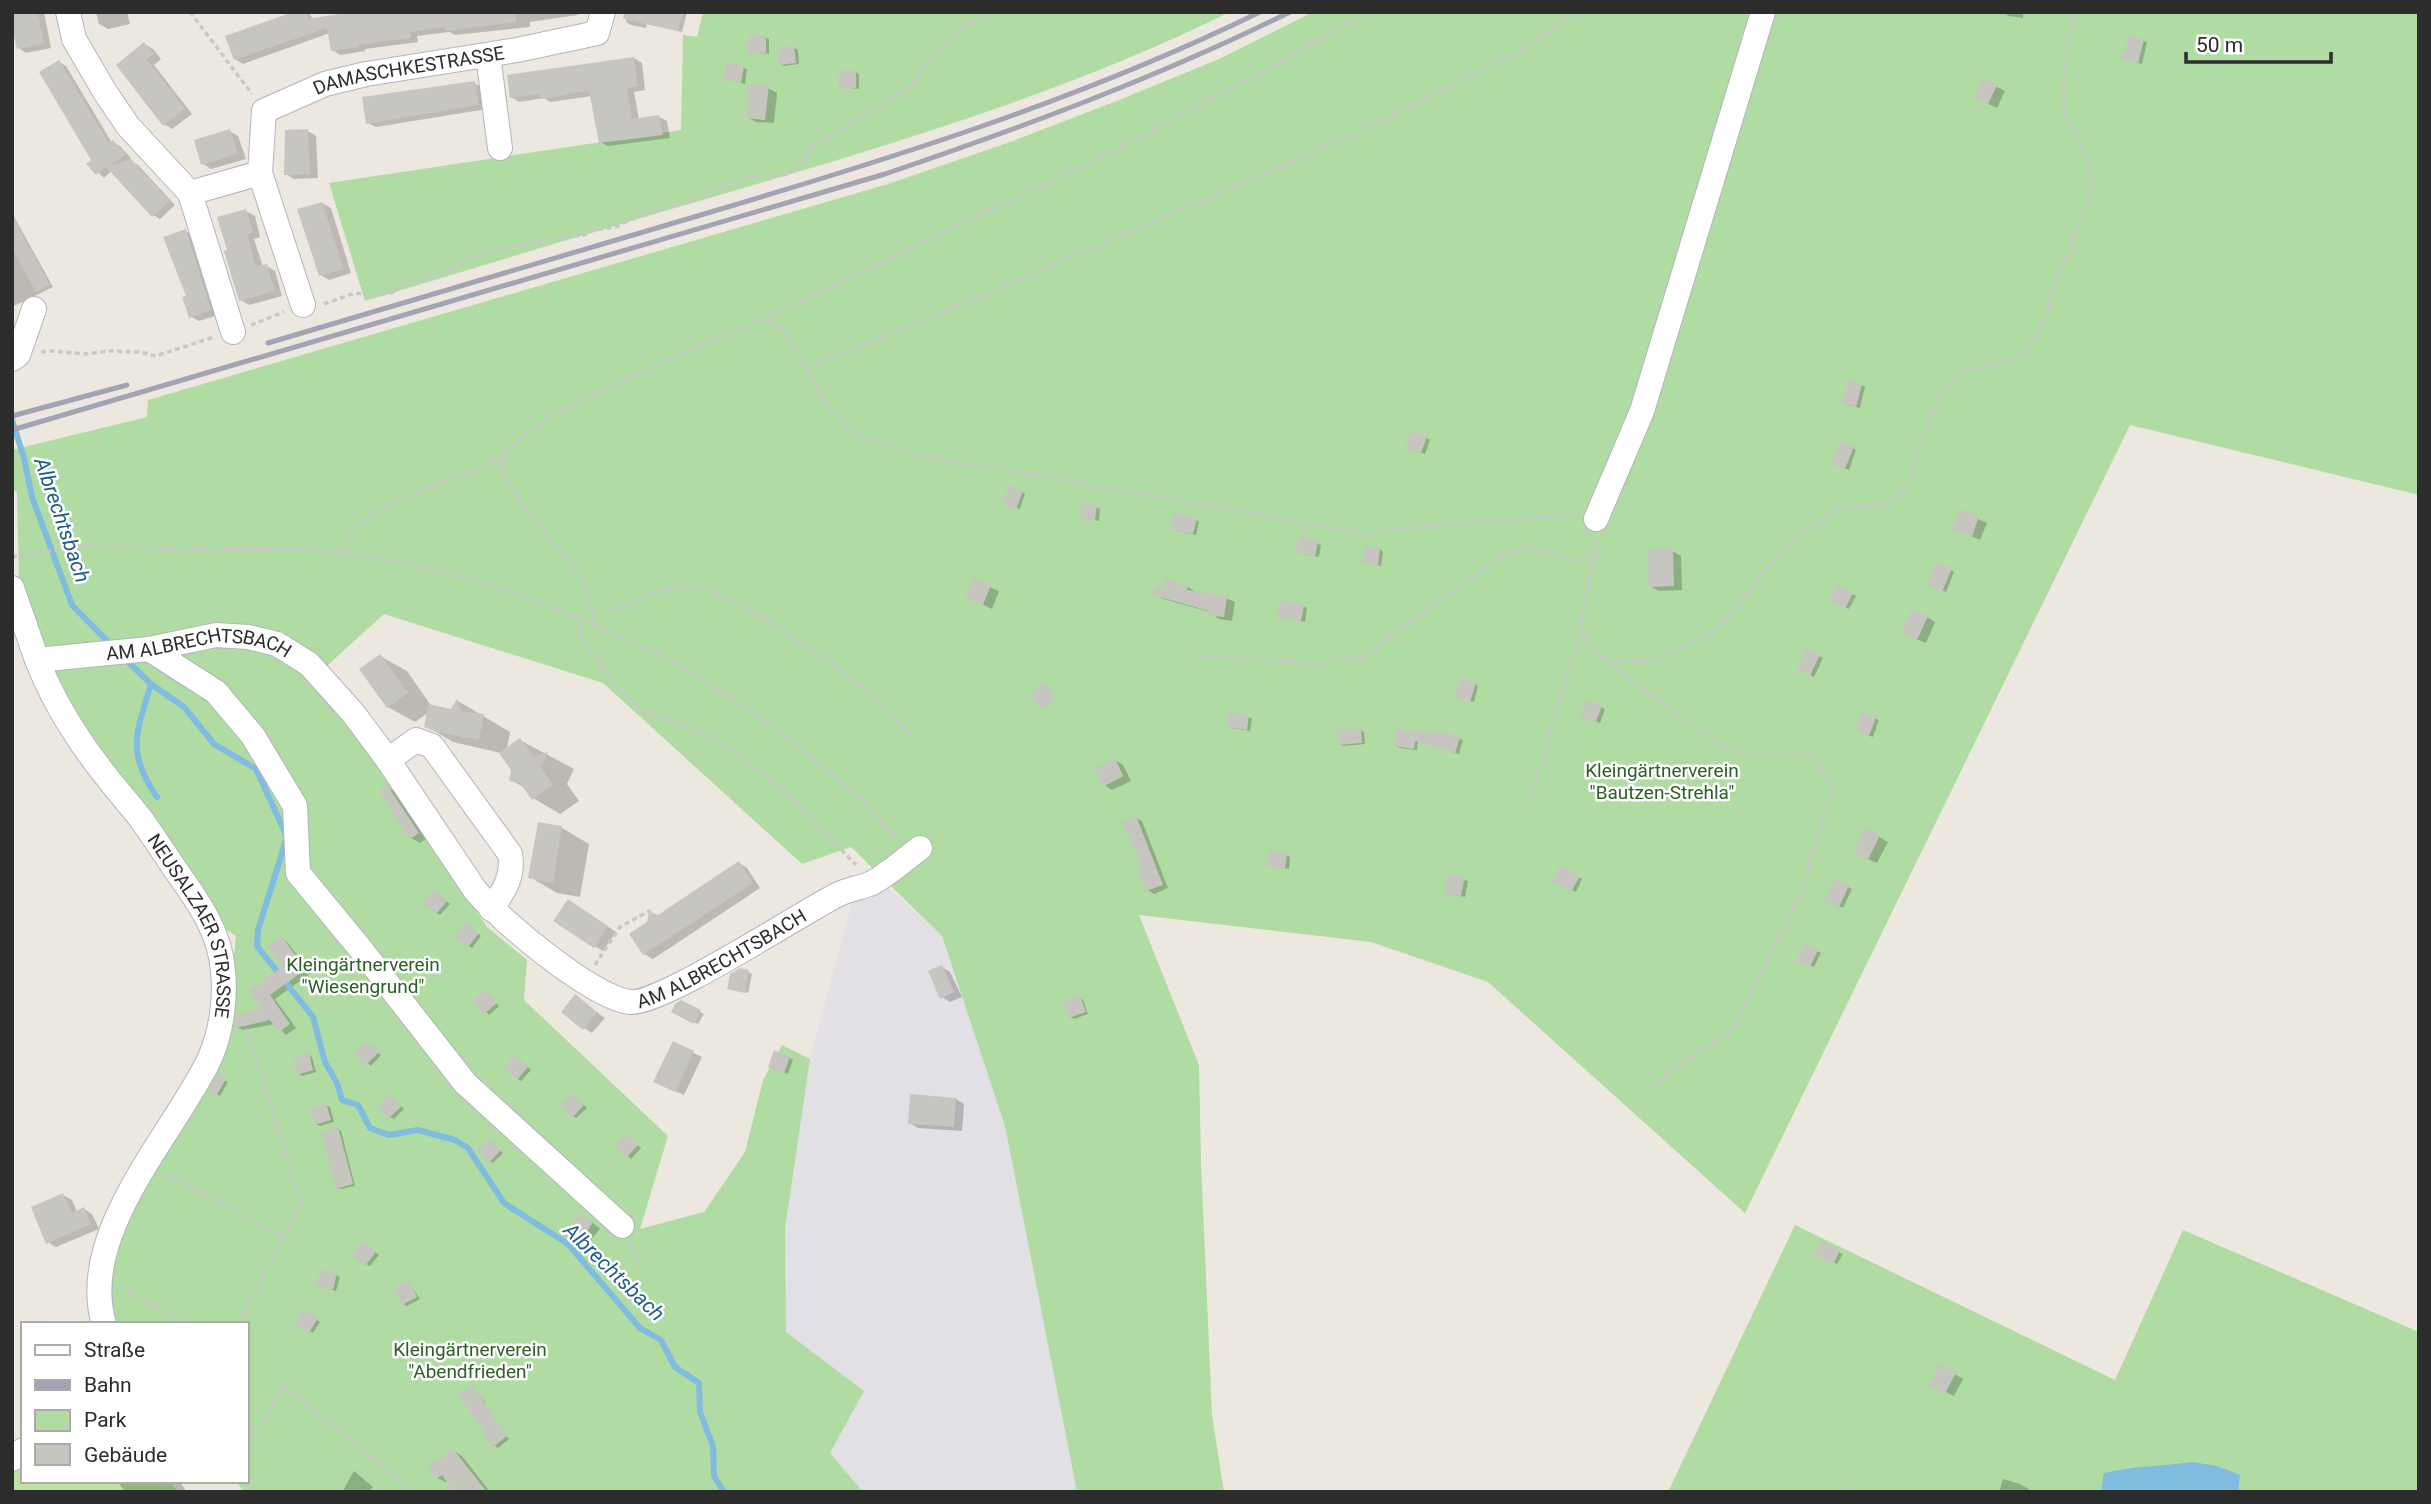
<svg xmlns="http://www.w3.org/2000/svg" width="2431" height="1504" viewBox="0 0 2431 1504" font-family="Roboto,sans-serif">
<rect width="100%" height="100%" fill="#ece8e0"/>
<path fill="#e2dfe5" d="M883 883 942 936 1005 1126 1077 1492H863L830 1453 786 1332 785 1229 810 1059 852 903Z"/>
<g fill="#b0dba3">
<path d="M703 12H1230C1063 94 884 147 706 199 592 232 478 267 365 301L329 183 681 130 683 35 697 37Z"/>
<path d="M1313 12H2419V495L2130 425 1745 1213 1488 982 1371 942 1139 915 1199 1065 1201 1163 1212 1415 1224 1492H1077L1005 1126 942 936 851 847 802 864 603 683 384 614 318 674 314 688 344 718 381 767 487 927 527 960 524 1000 668 1136 640 1229 704 1212 745 1152 763 1080 782 1045 810 1059 785 1229 786 1332 864 1391 830 1453 863 1492H244L236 1481H247V1324H115L109 1294 112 1249 228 1015 236 936 224 928 211 899 85 738 56 689 19 587 17 493 12 487V450L147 417 148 400 888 184 1013 141 1119 100 1219 59Z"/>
<path d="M1795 1225 2115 1380 2183 1230 2419 1332V1492H1668Z"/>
</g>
<path fill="#bfe1a1" d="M23 1461V1481H169L178 1492H12V1470Z"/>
<path fill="#80bce0" d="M2192 1462 2217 1466 2240 1475 2238 1492H2101L2104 1473C2133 1466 2163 1466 2192 1462Z"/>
<g fill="#0003">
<path d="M12 12H44L51 48 26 53 19 48Z"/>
<path d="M96 12H127L130 24 108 29 99 24Z"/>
<path d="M298 12H308L314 20 363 12H578V15L530 22V27L502 30 455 35 449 32 417 36 418 42 365 49V51L340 55 332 50 330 33 243 64 235 59Z"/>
<path d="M629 12H687L682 32 647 24 646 28 631 25 626 22Z"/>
<path d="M2002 12H2023V18L2009 16Z"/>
<path d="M765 37 769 39V54L750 52Z"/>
<path d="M2130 37 2147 42 2142 64 2128 60Z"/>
<path d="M145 44 153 49 161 59 154 65 192 114 172 129 164 124 118 65Z"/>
<path d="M794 48 798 50 799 64 784 66 780 64Z"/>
<path d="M634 58 642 63 645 90 634 92 639 120 659 117 667 121 670 138 608 146 600 142 592 96 550 102 544 98 519 102 511 97Z"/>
<path d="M59 62 66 66 112 143 120 146 131 158 129 160 138 165 175 205 160 219 153 215 111 171 104 178 89 164 93 160Z"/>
<path d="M728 64 747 69 745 84 726 79Z"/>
<path d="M855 72 859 74V89L840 87Z"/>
<path d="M1983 80 2005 91 1997 108 1984 102Z"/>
<path d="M474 83 483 88 487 109 376 127 368 123Z"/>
<path d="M768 88 777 93 774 123 756 122 747 117Z"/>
<path d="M230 131 238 136 246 159 211 169 203 164Z"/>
<path d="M308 131 316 136 318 178 294 179 286 174Z"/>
<path d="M322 203 331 208 351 273 329 280 321 275Z"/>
<path d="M246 211 255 216 260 237 254 239 263 267 267 266 275 271 282 296 249 305 241 300 229 252Z"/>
<path d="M12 213 53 287 12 307Z"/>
<path d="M185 231 194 236 218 315 199 321 190 316Z"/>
<path d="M1862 385 1865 387 1860 408 1847 405Z"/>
<path d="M1426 438 1430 440 1425 454 1410 449Z"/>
<path d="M1853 448 1856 450 1849 470 1837 465Z"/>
<path d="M1022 492 1025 494 1020 509 1008 505Z"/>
<path d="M1096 507 1100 509 1099 521 1082 518Z"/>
<path d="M1961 511 1987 523 1980 540 1954 528Z"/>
<path d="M1196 520 1199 522 1196 535 1175 530Z"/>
<path d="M1300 539 1321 545 1319 557 1301 553Z"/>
<path d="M1379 549 1383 552 1381 566 1364 562Z"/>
<path d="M1672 551 1681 556 1682 590 1659 591 1650 586Z"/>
<path d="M1951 570 1954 572 1946 592 1932 586Z"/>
<path d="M974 580 999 591 992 609 967 597Z"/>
<path d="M1188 587 1196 592 1226 598 1235 602 1232 621 1219 619 1210 612 1164 599 1155 594Z"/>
<path d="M1838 588 1856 596 1849 609 1832 600Z"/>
<path d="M1303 606 1307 608 1305 622 1279 616Z"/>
<path d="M1927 617 1935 622 1926 643 1911 637Z"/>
<path d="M1808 651 1823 658 1814 677 1799 669Z"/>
<path d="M380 656 407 671 432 707 452 711 458 701 510 732 507 749 520 740 574 769 567 784 579 801 560 814 533 798 527 789 511 780 513 769 501 753 453 742 426 726 428 713 415 722 388 707Z"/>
<path d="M1475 684 1478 686 1474 702 1460 698Z"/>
<path d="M1601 707 1605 709 1600 723 1586 718Z"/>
<path d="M1249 717 1252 719 1250 731 1232 728Z"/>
<path d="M1875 718 1879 720 1873 737 1861 733Z"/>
<path d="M1360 730 1364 732 1365 744 1343 746 1339 744Z"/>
<path d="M1398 731 1443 736 1463 740 1459 754 1418 741 1417 750 1400 748 1396 746Z"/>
<path d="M1115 760 1123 765 1131 781 1112 790 1104 785Z"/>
<path d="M387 787 395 792 427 838 420 843 411 838Z"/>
<path d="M1136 818 1142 821 1168 888 1154 894 1148 890Z"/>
<path d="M539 824 562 828 589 844 580 897 557 893 530 877Z"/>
<path d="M1866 830 1888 842 1877 863 1863 857Z"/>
<path d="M1286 855 1290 857 1289 869 1268 865Z"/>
<path d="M739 863 747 868 760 888 653 959 644 954 649 923Z"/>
<path d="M1561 868 1582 879 1576 892 1554 880Z"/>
<path d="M1449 876 1468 881 1465 897 1450 894Z"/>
<path d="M1835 881 1852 889 1843 908 1827 900Z"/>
<path d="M438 894 450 904 440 915 437 913Z"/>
<path d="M577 906 616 932 603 951 595 946Z"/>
<path d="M469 927 481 936 472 948 469 946Z"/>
<path d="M281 938 287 942 311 973 275 999 296 1028 286 1035 275 1024 243 1030 237 1027 264 1009 251 991 284 967Z"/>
<path d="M1817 951 1821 953 1814 967 1802 962Z"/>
<path d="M942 967 950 972 962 997 950 1002 942 997Z"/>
<path d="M748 972 752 974 748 993 733 990Z"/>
<path d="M486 992 499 1006 489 1015 475 1001Z"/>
<path d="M576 997 605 1018 592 1033 584 1028Z"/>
<path d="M1080 998 1083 1000 1088 1014 1074 1019 1070 1017Z"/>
<path d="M681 1002 704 1014 698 1024 674 1012Z"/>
<path d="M673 1043 702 1057 684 1095 664 1086Z"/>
<path d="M370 1045 381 1055 371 1066 357 1054Z"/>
<path d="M309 1055 312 1057 316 1072 302 1076 299 1074Z"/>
<path d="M789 1058 793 1060 788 1074 773 1068Z"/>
<path d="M519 1059 531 1070 521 1081 518 1079Z"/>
<path d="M219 1077 228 1082 220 1096 211 1091Z"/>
<path d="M576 1097 587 1108 576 1118 573 1116Z"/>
<path d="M394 1098 404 1109 394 1119 390 1117Z"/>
<path d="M956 1099 964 1104 962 1131 918 1128 910 1123Z"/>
<path d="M326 1105 330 1107 334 1122 320 1126 316 1124Z"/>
<path d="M338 1129 341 1131 355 1186 341 1189 337 1187Z"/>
<path d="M630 1138 641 1148 631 1159 616 1146Z"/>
<path d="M493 1142 503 1153 493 1163 490 1161Z"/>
<path d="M63 1195 72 1200 77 1212 84 1209 92 1214 99 1229 56 1247 48 1242Z"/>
<path d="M590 1220 600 1229 584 1248 576 1244Z"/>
<path d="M1822 1244 1843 1254 1837 1264 1817 1254Z"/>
<path d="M366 1245 379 1255 370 1266 366 1264Z"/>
<path d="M336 1275 340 1277 336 1291 322 1287Z"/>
<path d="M409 1283 420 1299 407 1306 403 1304Z"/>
<path d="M303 1311 320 1322 313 1333 296 1324Z"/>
<path d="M1955 1374 1963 1379 1954 1396 1931 1384Z"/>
<path d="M473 1388 485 1402 484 1404 509 1439 498 1448 494 1445 487 1432Z"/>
<path d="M454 1451 462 1456 490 1492H457L448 1481 446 1482 437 1478Z"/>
<path d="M354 1471 373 1487 368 1492H342Z"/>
<path d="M2003 1479 2020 1484 2029 1489 2028 1492H1999Z"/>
<path d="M117 1481H179L187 1492H125Z"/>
</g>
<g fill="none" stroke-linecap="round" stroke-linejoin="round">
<g stroke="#80bce0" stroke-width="6">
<path d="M12 420 24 458 32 497 72 605 113 647"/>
<path d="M123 657 151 684 184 707 214 744 256 769 287 837 258 930 257 946 313 1017 325 1062 337 1083 342 1100 358 1105 370 1128 389 1135 418 1130 455 1140 468 1148 504 1203 568 1244 640 1328 661 1340 675 1367 699 1383 700 1412 713 1446 714 1476 724 1492"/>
<path d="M151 684C136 734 126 752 157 797"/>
</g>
</g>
<g fill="#c7c5bf">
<path d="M12 12H38L44 44 17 49 12 28Z"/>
<path d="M293 12H306L308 19 351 12H515L516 22 445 31V27L410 32 411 38 358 45V47L331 51 327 28 234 60 225 36Z"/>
<path d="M624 12H683L678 31 623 19Z"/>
<path d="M766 35V53H748V36Z"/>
<path d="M2129 35 2144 39 2138 63 2122 59Z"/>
<path d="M144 42 154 54 147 59 185 109 163 126 116 65Z"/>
<path d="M794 46 796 63 779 65 777 47Z"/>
<path d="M634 57 638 86 627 88 632 119 659 115 663 135 599 143 589 91 541 99 540 94 510 98 507 75Z"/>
<path d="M59 60 109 143 113 140 126 154 110 166 131 159 170 201 152 217 107 168 105 167 96 175 86 164 91 160 39 72Z"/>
<path d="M727 62 744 66 741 83 724 79Z"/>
<path d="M839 70H856V88H838Z"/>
<path d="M1982 78 1997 85 1988 104 1974 98Z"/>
<path d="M475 81 479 105 366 124 362 97Z"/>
<path d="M749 84 769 86 765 120 746 118Z"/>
<path d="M230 129 238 154 201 165 194 140Z"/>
<path d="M308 129 310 174 284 175 285 130Z"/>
<path d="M322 202 344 269 319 276 297 209Z"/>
<path d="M246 209 253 232 247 234 256 267 267 264 275 291 239 301 224 251 227 250 217 217Z"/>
<path d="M12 215 50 285 36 292 12 249Z"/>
<path d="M186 229 211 310 189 318 182 297 186 296 163 237Z"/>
<path d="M1848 380 1862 384 1856 407 1842 404Z"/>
<path d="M1410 431 1427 436 1421 453 1405 448Z"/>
<path d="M1840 441 1854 446 1845 469 1831 464Z"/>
<path d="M1009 485 1023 491 1016 509 1002 504Z"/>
<path d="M1082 504 1097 505 1095 520 1080 519Z"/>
<path d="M1960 509 1979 516 1972 537 1952 529Z"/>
<path d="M1173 513 1197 518 1193 534 1170 529Z"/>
<path d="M1299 537 1318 541 1315 556 1296 552Z"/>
<path d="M1364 546 1380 548 1378 565 1362 563Z"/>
<path d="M1673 549 1674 586 1648 587 1647 550Z"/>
<path d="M1937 562 1952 568 1942 592 1927 585Z"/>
<path d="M973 577 991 585 983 605 965 598Z"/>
<path d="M1165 579 1188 586 1187 590 1227 596 1224 617 1208 615 1209 611 1153 595 1155 586 1163 587Z"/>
<path d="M1837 585 1853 593 1845 609 1830 601Z"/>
<path d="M1280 600 1304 605 1301 621 1277 617Z"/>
<path d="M1912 608 1928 616 1917 640 1901 633Z"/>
<path d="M1807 648 1820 654 1810 676 1797 670Z"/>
<path d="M380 654 408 693 387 708 359 669Z"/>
<path d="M1460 678 1476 683 1470 702 1454 697Z"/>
<path d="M1045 683 1055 699 1041 709 1030 693Z"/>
<path d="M457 699 462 711 484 714 479 740 437 732 424 727 428 704 451 709Z"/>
<path d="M1586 700 1602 705 1596 722 1580 717Z"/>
<path d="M1229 712 1249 715 1247 730 1227 727Z"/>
<path d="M1862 712 1876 717 1869 736 1856 731Z"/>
<path d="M1361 728 1362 743 1338 745 1337 730Z"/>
<path d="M1396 729 1442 734 1443 731 1460 737 1455 753 1415 741 1414 749 1394 746Z"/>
<path d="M520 738 533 756 548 752 541 767 553 785 532 800 520 783 509 781 511 770 499 753Z"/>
<path d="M1115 758 1123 776 1103 787 1094 769Z"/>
<path d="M387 785 419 833 410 839 379 790Z"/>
<path d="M1136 816 1163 885 1146 891 1137 867 1141 865 1122 822Z"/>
<path d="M538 822 562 826 553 883 528 878Z"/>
<path d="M1865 828 1880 835 1868 860 1853 853Z"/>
<path d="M1268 851 1287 853 1285 868 1266 866Z"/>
<path d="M739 861 753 883 643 955 629 934 647 922 649 911 658 915Z"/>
<path d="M1560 865 1580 876 1571 892 1552 881Z"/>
<path d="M1448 874 1465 877 1461 896 1444 893Z"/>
<path d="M1835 879 1849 885 1839 907 1824 901Z"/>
<path d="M434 889 447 901 436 914 422 903Z"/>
<path d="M568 899 608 926 594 948 553 921Z"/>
<path d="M465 922 479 933 468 947 454 936Z"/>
<path d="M281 936 306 969 270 995 290 1024 279 1032 270 1020 235 1028 237 1015 261 1008 249 991 282 967 267 947Z"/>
<path d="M1804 944 1818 950 1810 967 1796 961Z"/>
<path d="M942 965 954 992 940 999 928 971Z"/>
<path d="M740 968 749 970 745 993 727 989 730 974Z"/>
<path d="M485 990 497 1003 484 1014 473 1001Z"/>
<path d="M575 994 597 1012 583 1030 561 1012Z"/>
<path d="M1080 996 1086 1012 1069 1018 1063 1002Z"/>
<path d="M681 1000 701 1010 694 1024 671 1012 676 1003Z"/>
<path d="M366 1041 379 1052 366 1065 354 1054Z"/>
<path d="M673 1041 694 1051 675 1092 653 1082Z"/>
<path d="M774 1050 790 1057 784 1073 768 1067Z"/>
<path d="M309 1053 313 1070 297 1075 293 1058Z"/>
<path d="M515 1055 528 1067 517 1080 503 1068Z"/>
<path d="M218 1074 226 1079 216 1096 208 1092Z"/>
<path d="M572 1093 584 1105 572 1118 560 1106Z"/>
<path d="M390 1094 402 1106 389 1118 377 1106Z"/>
<path d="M910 1094 956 1098 954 1127 908 1124Z"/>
<path d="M326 1103 331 1120 315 1125 310 1108Z"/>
<path d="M338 1127 353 1184 336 1189 321 1132Z"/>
<path d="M626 1133 638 1145 626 1158 614 1146Z"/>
<path d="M489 1138 501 1150 489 1163 477 1150Z"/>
<path d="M63 1193 72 1213 84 1207 91 1224 46 1244 31 1207Z"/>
<path d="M581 1213 593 1223 575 1245 563 1235Z"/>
<path d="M362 1241 376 1252 365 1266 352 1255Z"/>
<path d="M1821 1241 1840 1251 1833 1264 1815 1255Z"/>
<path d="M320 1269 337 1273 333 1290 316 1286Z"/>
<path d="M409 1281 417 1297 402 1305 393 1290Z"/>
<path d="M303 1309 318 1318 309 1333 294 1324Z"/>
<path d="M1939 1364 1956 1373 1945 1393 1929 1385Z"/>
<path d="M473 1386 507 1436 493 1447 483 1433 485 1431 458 1396Z"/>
<path d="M453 1449 468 1468 487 1492H455L442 1475 436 1479 428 1467Z"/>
</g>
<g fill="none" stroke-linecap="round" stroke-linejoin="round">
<g stroke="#b3b4be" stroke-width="26">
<g id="minor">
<path id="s1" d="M68 12 74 39 105 92 128 126 190 193 260 173 264 111 325 84 366 74 517 50 597 33 603 12"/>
<path d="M488 55 500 148"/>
<path d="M260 173 303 305"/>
<path d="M190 193 233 332"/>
<path d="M12 359 18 355 34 309"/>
<path d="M1596 519 1642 411 1763 12"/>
<path id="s2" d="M12 588 37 660 149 649 216 635 248 637 277 644 309 664 353 713 388 760 475 890C502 922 589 995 629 1002 658 1007 801 913 837 895 848 889 861 888 872 883 889 874 905 859 920 848"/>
<path d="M149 649 216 692 253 736 295 806 298 873 359 947 465 1083 622 1226"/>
<path id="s3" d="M37 660C48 688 62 714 79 739 97 767 120 793 141 819 153 836 165 854 177 872 199 903 220 932 223 971 226 1000 221 1034 209 1060 172 1136 77 1234 104 1324"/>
<path d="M388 760 416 740 432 746 510 854C514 876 504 891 491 909"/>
<path d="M12 1459 23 1450"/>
</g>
</g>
<g stroke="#c8c8c8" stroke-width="3.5" stroke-dasharray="5 3.5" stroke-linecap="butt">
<path d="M190 12 252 94"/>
<path d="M324 304 355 293 373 295 391 293 409 282 442 273 457 267 464 260 490 252 567 236H582L594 230 616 227 639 215 691 201 746 177 784 175 796 169 810 152 809 147 892 100 909 87 941 47 961 29 994 12"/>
<path d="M764 319 784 330 829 408 854 432 898 449 965 465 1005 469 1366 534 1437 525 1577 514"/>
<path d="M251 325 284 312"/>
<path d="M41 352 54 351 84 354 110 351 141 352 156 356 214 337"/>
<path d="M807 368 985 295 1317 151 1527 47 1578 12"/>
<path d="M507 452 499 463C516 505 549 533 575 570 586 586 592 606 597 625"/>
<path d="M345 552 351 534 366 517 426 489 486 465 552 415 670 359 764 319 1098 158 1248 80 1368 12"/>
<path d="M1595 553 1581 626 1587 643 1606 661H1656L1719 628 1778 555 1806 531 1838 508 1855 505 1879 506 1896 499 1907 485 1920 445 1941 395 1963 372 2021 357 2033 342 2045 319 2056 281 2091 194V174L2079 136 2064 111 2063 86 2072 12"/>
<path d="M12 557 82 546 184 550 315 549 369 556 477 580 578 617 674 662 762 719 843 782 899 839"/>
<path d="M610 611C638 600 665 586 696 586 721 586 840 668 864 688 882 703 897 721 913 737"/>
<path d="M578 617 581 642 595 653 607 677 640 710 707 734 785 791 856 865"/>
<path d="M1191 656 1313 663 1363 657 1497 559 1531 546 1579 561 1595 553 1596 538"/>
<path d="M1608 663 1719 745 1753 756H1813L1832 787 1799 899 1734 1028 1650 1086"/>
<path d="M1530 801 1581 628"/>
<path d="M595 965 620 927 649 911 651 914"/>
<path d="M166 1173 284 1238"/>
<path d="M630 1243 640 1263"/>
<path d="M120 1287 186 1324"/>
<path d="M238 1324 302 1204 244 1022"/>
<path d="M247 1441 263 1425 282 1385 389 1471 412 1492"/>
<path d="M241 1481 250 1492"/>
<path d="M1841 1492 1847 1481"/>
</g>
<use href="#minor" stroke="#fff" stroke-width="24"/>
<g stroke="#a3a4b3" stroke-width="5">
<path d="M268 343C410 301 552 259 694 217 887 160 1078 101 1260 12"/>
<path d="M12 416 127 385"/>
<path d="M12 430 885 174C1023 127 1159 77 1290 12"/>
</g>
</g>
<g text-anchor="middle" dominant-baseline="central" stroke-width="5" stroke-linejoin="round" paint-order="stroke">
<g font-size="19" fill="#2c2c2c" stroke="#fff">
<text stroke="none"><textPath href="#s1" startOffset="508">DAMASCHKESTRASSE</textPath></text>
<text stroke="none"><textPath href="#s2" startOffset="240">AM ALBRECHTSBACH</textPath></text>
<text stroke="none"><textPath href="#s3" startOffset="312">NEUSALZAER STRASSE</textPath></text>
<text stroke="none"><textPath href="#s2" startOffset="933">AM ALBRECHTSBACH</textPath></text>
</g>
<g font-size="19" fill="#2a6124" stroke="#fff">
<text x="1662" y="770">Kleingärtnerverein<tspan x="1662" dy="22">"Bautzen-Strehla"</tspan></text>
<text x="363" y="964">Kleingärtnerverein<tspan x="363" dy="22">"Wiesengrund"</tspan></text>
<text x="470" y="1349">Kleingärtnerverein<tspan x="470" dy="22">"Abendfrieden"</tspan></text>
</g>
<g font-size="21" font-style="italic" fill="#1e5b8d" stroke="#fff">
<text transform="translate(62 520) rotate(71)">Albrechtsbach</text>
<text transform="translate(614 1272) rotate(44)">Albrechtsbach</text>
</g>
</g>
<rect width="2431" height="1504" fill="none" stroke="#2c2c2c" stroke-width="28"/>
<rect x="21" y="1322" width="228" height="161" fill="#ffffff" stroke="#ababab" stroke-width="2"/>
<rect x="35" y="1345" width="35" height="10" fill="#ffffff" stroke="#ababab" stroke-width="2"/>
<text x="84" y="1357" font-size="21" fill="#2c2c2c">Straße</text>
<rect x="35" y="1380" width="35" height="10" fill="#a3a4b3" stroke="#ababab" stroke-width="2"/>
<text x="84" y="1392" font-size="21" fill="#2c2c2c">Bahn</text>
<rect x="35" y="1410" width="35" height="21" fill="#b0dba3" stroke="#ababab" stroke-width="2"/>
<text x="84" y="1427" font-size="21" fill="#2c2c2c">Park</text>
<rect x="35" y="1444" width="35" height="21" fill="#c7c5bf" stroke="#ababab" stroke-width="2"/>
<text x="84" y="1462" font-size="21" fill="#2c2c2c">Gebäude</text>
<path d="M2186 52v10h145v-10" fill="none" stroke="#2c2c2c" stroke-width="3.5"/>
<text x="2196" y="52" font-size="21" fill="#2c2c2c" stroke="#ffffff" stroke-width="5" paint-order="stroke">50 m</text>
</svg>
